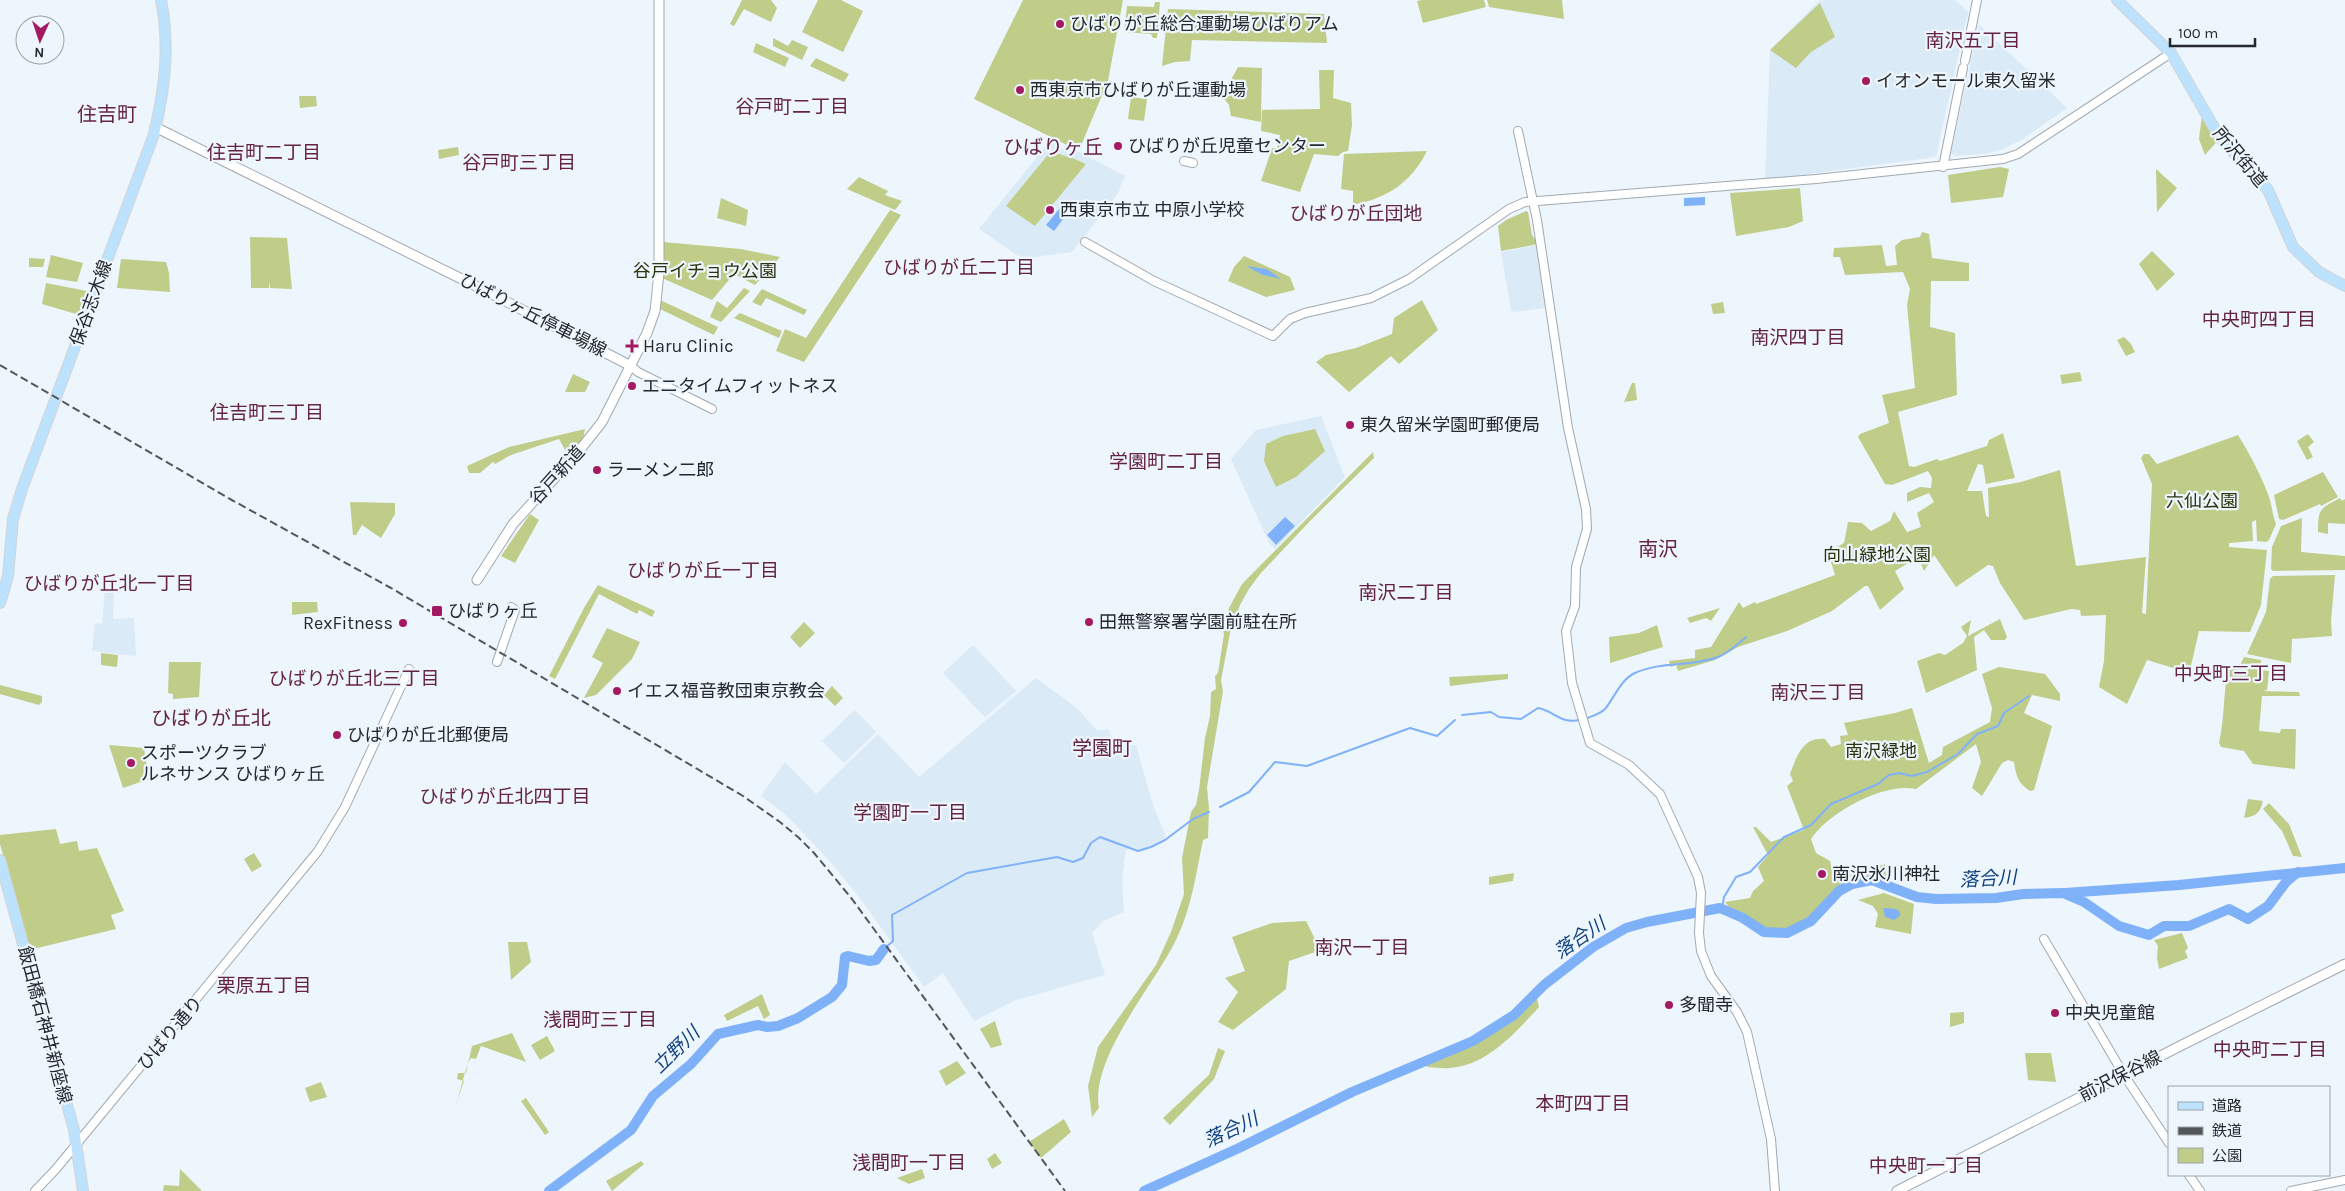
<svg xmlns="http://www.w3.org/2000/svg" width="2345" height="1191" viewBox="0 0 2345 1191" font-family="Karla,'Noto Sans JP',sans-serif">
<rect width="100%" height="100%" fill="#edf5fd"/>
<g fill="#dbeaf7">
<path d="M1830 0H1955L1968 12 1936 157 1765 180 1770 50 1819 1Z"/>
<path d="M1979 24 2067 108 2023 139 2001 150 1985 154 1955 156 1951 153Z"/>
<path d="M1049 142 1070 152 1077 151 1125 176 1117 195 1072 252 1026 258 1017 255 979 229Z"/>
<path d="M1539 245 1551 307 1514 312 1511 310 1501 252Z"/>
<path d="M1321 416 1345 477 1275 549 1269 543 1231 459 1256 430Z"/>
<path d="M105 589 114 590 113 619 134 618 136 656 92 651 95 623 102 624Z"/>
<path d="M973 645 1016 691 985 717 943 673Z"/>
<path d="M1036 678 1078 709 1097 731 1108 729 1116 746 1136 745 1153 805 1166 837 1142 851 1133 847 1126 850 1122 878 1124 912 1103 921 1092 933 1105 975 1016 1000 974 1021 943 973 924 987 859 897 828 859 785 814 761 796 785 762 816 794 878 734 919 777Z"/>
<path d="M855 710 876 732 844 763 822 741Z"/>
</g>
<g fill="#bfcd89">
<path d="M742 0H771L777 8 771 22 744 9 734 26 730 24Z"/>
<path d="M818 0H841L863 11 843 52 802 32Z"/>
<path d="M1023 0H1123L1108 81 1080 148 1073 144 1069 146 974 99Z"/>
<path d="M1422 0H1484L1486 7 1423 23 1417 1Z"/>
<path d="M1487 0H1562L1564 19 1489 7Z"/>
<path d="M1155 2H1160L1157 38H1153L1151 34 1124 32 1127 6 1154 7Z"/>
<path d="M1820 3 1835 37 1811 52 1796 68 1770 50Z"/>
<path d="M1168 9 1324 14 1327 43 1192 40 1190 61 1175 62 1162 66Z"/>
<path d="M773 38 788 46 792 40 808 47 802 60 773 46Z"/>
<path d="M756 43 789 58 785 67 753 52Z"/>
<path d="M816 58 849 74 844 82 810 66Z"/>
<path d="M1238 67 1262 68 1261 122 1231 116 1229 105 1222 96Z"/>
<path d="M1319 70H1334L1333 98 1351 103 1352 125 1348 151 1343 152 1338 156 1314 154 1300 192 1261 181 1272 148H1277L1280 135 1261 131 1262 110 1320 109Z"/>
<path d="M299 96H316L317 106 300 108Z"/>
<path d="M1131 97 1147 99 1144 121 1128 119Z"/>
<path d="M2203 108 2220 138 2205 155 2199 139Z"/>
<path d="M458 147 459 155 439 159 438 150Z"/>
<path d="M1051 151C1063 156 1075 158 1086 164L1035 226 1006 206Z"/>
<path d="M1427 151C1411 183 1387 198 1353 205V191L1341 189 1344 154Z"/>
<path d="M2000 167 2009 169 2003 197 1951 203 1948 175Z"/>
<path d="M2156 169 2177 188 2157 212Z"/>
<path d="M859 177 888 191 885 195 902 201 895 210 847 189Z"/>
<path d="M1800 188 1803 221 1789 227 1736 236 1730 193Z"/>
<path d="M721 198 748 210 746 226 717 218Z"/>
<path d="M890 210 901 215 804 362 776 351 785 329 806 338Z"/>
<path d="M1526 211 1528 212 1532 235 1539 244 1501 251 1498 226 1506 220Z"/>
<path d="M1922 232 1929 234 1932 258 1969 263V281H1931L1930 327 1955 333 1957 395 1898 412 1909 466 1914 467 1937 459 1940 461 1987 446 1989 440 2003 433 2015 478 1986 484 1983 465 1978 464 1967 491H1982L1986 516 1989 517 1988 488 2021 482 2060 470 2076 566 2146 557 2142 613 2146 614 2152 484 2141 458 2144 454H2149L2157 464 2238 435C2249 453 2260 473 2268 494 2272 504 2272 514 2276 524L2269 540 2266 542 2257 541 2256 520 2252 522 2253 541 2229 543V547L2267 550 2261 605 2250 632 2199 631 2190 670H2180L2147 660 2127 704 2099 687 2104 661 2106 615 2081 616 2080 610 2071 609 2024 620 2000 583 1993 566 1988 565 1956 587 1934 555 1924 571 1918 557 1895 571 1904 589 1880 610 1868 586H1865L1832 611 1787 631 1738 647 1715 660 1678 671 1676 665 1671 667 1669 661 1695 658V650L1711 647 1739 602 1743 608 1755 602 1756 604 1835 575 1828 552 1844 543 1848 522 1862 523 1871 531 1890 521 1894 511 1907 532 1921 527 1917 513 1934 502 1929 493 1907 502V493L1920 487 1931 488 1932 478 1928 471 1892 485 1885 484 1858 437 1860 434 1889 423 1882 395 1915 388 1907 305 1910 289 1903 272 1845 275 1840 257H1833L1834 248 1882 245 1886 266 1897 265 1895 246 1902 240 1920 237Z"/>
<path d="M250 237 287 238 292 289 270 288 269 281V288H251Z"/>
<path d="M663 242 741 249 780 257 755 285 734 274 712 300 662 278Z"/>
<path d="M2152 251 2175 274 2157 291 2139 264Z"/>
<path d="M51 255 83 263 77 282 46 277Z"/>
<path d="M1244 256 1290 277 1295 290 1266 297 1228 281 1234 267Z"/>
<path d="M29 258 45 259 43 267H29Z"/>
<path d="M121 259 166 262 169 273 170 292 117 288Z"/>
<path d="M46 283 92 292 83 316 42 304Z"/>
<path d="M744 288 750 291 721 322 710 317 717 301 727 308Z"/>
<path d="M762 289 807 310 804 315 766 298 761 306 752 302Z"/>
<path d="M660 300 718 327 714 335 660 309Z"/>
<path d="M1422 300 1438 330 1399 364 1391 356 1349 392 1316 362 1326 355 1356 348 1392 334 1394 318Z"/>
<path d="M1723 302 1725 313 1713 314 1711 304Z"/>
<path d="M740 313 782 331 779 338 734 318Z"/>
<path d="M2124 337 2131 344 2135 352 2126 356 2117 340Z"/>
<path d="M2080 372 2082 381 2062 384 2060 375Z"/>
<path d="M573 374 590 382 585 392H565Z"/>
<path d="M1632 383H1635L1637 400 1624 402Z"/>
<path d="M585 429 582 447 571 461 559 439 511 455 495 464 493 462 480 473H469L467 466 509 447Z"/>
<path d="M1315 429 1325 451 1296 477 1276 487 1264 461 1266 444 1283 436Z"/>
<path d="M2308 434 2314 442 2308 447 2313 457 2307 460 2297 441Z"/>
<path d="M1373 452 1374 458 1310 521 1260 574 1249 589 1240 605 1230 633 1221 680 1223 691 1207 787 1209 808 1208 838 1203 840C1196 874 1191 911 1175 942 1153 986 1090 1059 1099 1108L1092 1117 1088 1086 1098 1047 1156 965 1171 932 1184 894 1182 858 1191 812 1196 805 1199 790 1205 738 1210 716 1211 692 1216 689 1215 676 1218 673 1224 634 1221 625 1222 616 1228 613 1229 608 1242 584Z"/>
<path d="M2323 472 2338 497 2321 506 2320 504 2283 520 2279 519 2274 495Z"/>
<path d="M2340 498 2342 501 2345 499V524L2328 523V534L2318 532C2318 508 2320 509 2340 498Z"/>
<path d="M350 502 395 503V514L381 538 362 525 356 535H353Z"/>
<path d="M530 514 539 520 515 563 501 556Z"/>
<path d="M2302 518 2301 552 2345 556V570L2273 571 2271 569 2272 547 2281 526Z"/>
<path d="M2335 575 2331 621 2332 636 2292 639 2291 663 2247 654 2266 612 2270 579 2273 576Z"/>
<path d="M598 585 655 611 652 617 639 610 637 614 599 594 555 679 549 676 584 608Z"/>
<path d="M292 602H317L318 612 292 615Z"/>
<path d="M1720 608 1711 621 1706 618 1690 623 1687 618Z"/>
<path d="M2000 619 2007 637 2005 640H1991L1984 630 1974 637 1977 670 1926 693 1917 661 1939 653 1945 655 1963 643 1967 636 1961 627 1971 620 1968 636Z"/>
<path d="M804 622 815 633 800 648 790 637Z"/>
<path d="M1657 625 1663 647 1610 663 1609 637 1639 633Z"/>
<path d="M607 628 640 642 632 659 596 695 584 698 603 663 592 657Z"/>
<path d="M101 653 118 655 117 667 101 665Z"/>
<path d="M2244 657 2261 660V670L2269 671 2267 690 2263 691 2299 692 2300 696H2262L2259 731 2280 733 2281 729H2296L2295 769 2253 764 2244 751 2221 747 2219 743C2225 716 2223 695 2228 669H2238Z"/>
<path d="M169 662H201L199 697 173 699V694L168 693Z"/>
<path d="M1999 667 2045 674 2060 694V701L2032 695 2024 713 2052 726 2034 790 2030 791C2018 783 2016 776 2014 762L2008 760 2002 763 1982 796 1972 788 1981 762 1976 744 1916 789C1884 782 1829 812 1811 839L1816 853 1830 861 1833 875 1841 878 1885 864 1886 876C1874 879 1862 881 1852 886 1831 896 1806 932 1782 929V933L1764 932 1732 911 1725 902 1750 898 1753 891 1764 881 1758 867 1768 855 1753 827H1756L1771 842 1804 830 1787 786 1793 781 1790 774C1797 756 1803 736 1825 739L1831 747 1841 744 1840 736 1848 735 1844 723 1895 713 1912 708 1929 763 1942 755 1943 747 1990 722 1992 708 1982 674Z"/>
<path d="M1508 674V679L1450 686 1449 677Z"/>
<path d="M0 685 42 696V702L39 705 0 694Z"/>
<path d="M832 686 843 698 835 706 824 695Z"/>
<path d="M109 745 144 748 149 779 123 788Z"/>
<path d="M2248 799 2263 801C2260 813 2256 816 2244 818Z"/>
<path d="M2269 803 2289 824 2302 857 2293 856 2282 831 2263 809Z"/>
<path d="M56 829 60 844 77 841 79 851 97 848 124 911 111 915 116 929 29 950 0 844V835Z"/>
<path d="M254 853 262 866 252 872 244 859Z"/>
<path d="M1514 873 1513 881 1489 885V877Z"/>
<path d="M1884 893 1914 904 1911 934 1875 927 1878 914 1873 906 1858 900Z"/>
<path d="M1306 921 1315 939 1330 947 1289 961 1286 989 1233 1030 1218 1022 1238 992 1225 978 1245 971 1232 937 1272 923Z"/>
<path d="M2182 933 2188 948 2185 951 2188 958 2159 969 2157 958 2158 946 2154 940Z"/>
<path d="M508 942H527L531 962 511 980Z"/>
<path d="M762 994 770 1015 764 1019 758 1006 727 1021 724 1015Z"/>
<path d="M1536 994 1539 1007C1516 1032 1487 1066 1450 1068 1443 1069 1434 1067 1427 1067L1425 1062C1466 1045 1505 1028 1536 994Z"/>
<path d="M1964 1012V1023L1950 1027V1013Z"/>
<path d="M995 1021 1002 1045 991 1048 980 1029Z"/>
<path d="M512 1033 526 1062 481 1046 476 1059 471 1058C465 1067 460 1094 455 1107L464 1081 457 1079 458 1073H466L472 1046Z"/>
<path d="M547 1036 555 1051 540 1060 531 1045Z"/>
<path d="M1218 1048 1225 1051 1214 1079 1170 1125 1163 1118 1209 1075Z"/>
<path d="M2025 1053H2051L2056 1082 2028 1080Z"/>
<path d="M957 1061 966 1073 946 1086 939 1071Z"/>
<path d="M321 1082 327 1097 310 1102 305 1088Z"/>
<path d="M526 1098 549 1132 545 1135 521 1101Z"/>
<path d="M1064 1119 1071 1132 1041 1158 1029 1142Z"/>
<path d="M995 1153 1002 1163 992 1169 987 1159Z"/>
<path d="M641 1161 644 1164 612 1191 606 1181Z"/>
<path d="M180 1169 202 1191H163L164 1185 179 1186Z"/>
<path d="M922 1169 925 1178 909 1184 897 1178Z"/>
</g>
<g fill="#7fb1f9">
<path d="M1705 197V205L1684 206V198Z"/>
<path d="M1060 208 1067 214 1054 231 1046 225Z"/>
<path d="M1246 266 1267 269 1281 279 1263 275Z"/>
<path d="M1285 517 1295 526 1276 545 1267 535Z"/>
<path d="M1883 908 1896 909 1900 912V916L1894 920 1885 917Z"/>
</g>
<g fill="none" stroke-linecap="round" stroke-linejoin="round">
<g stroke="#7fb1f9" stroke-width="2">
<path d="M1462 715 1491 712 1499 717 1521 719 1538 708C1555 711 1559 724 1580 720"/>
<path d="M1585 719C1592 716 1600 714 1605 709 1615 697 1620 680 1635 673 1661 661 1692 667 1718 657 1729 653 1737 645 1746 637"/>
<path d="M1220 807 1249 792 1275 762 1307 766 1410 728 1437 736 1455 720"/>
<path d="M1722 909 1724 897 1736 877 1750 872 1784 837 1811 825 1831 804 1878 784 1889 775 1899 773 1912 776 1927 772 1958 754 1977 734 1998 726 2004 713 2029 696"/>
<path d="M884 949 893 941 892 915 967 873 1057 857 1073 862 1083 858 1091 843 1100 837 1138 851 1151 847 1165 840 1193 819 1209 812"/>
</g>
<g stroke="#7fb1f9" stroke-width="10">
<path d="M2065 893 2179 885 2345 868"/>
<path d="M549 1191 631 1130 653 1096 691 1064 718 1034 758 1025 767 1027 778 1026 798 1018 832 997 842 985 845 957 848 956 869 961 876 960 884 949"/>
<path d="M1144 1191 1239 1148 1352 1092 1473 1041 1514 1015 1544 985 1593 947 1626 928 1647 922 1720 908 1743 918 1764 932 1787 933 1811 921 1839 891 1852 884 1872 880 1917 897 1936 899 1996 898 2023 894 2063 893 2084 902 2119 926 2149 935 2164 926H2189L2229 909 2248 919 2268 906 2286 882 2298 872"/>
</g>
<g stroke="#a1a9b0" stroke-width="10">
<g id="tertiary">
<path d="M1965 61 1977 0"/>
<path d="M1518 131 1537 220 1568 428 1586 509 1587 529 1576 567 1575 606 1566 631 1572 683 1590 743 1629 765 1660 794 1698 877 1701 893 1699 933 1701 951 1711 976 1737 1012 1747 1032 1771 1139 1775 1191"/>
<path d="M1184 161 1193 163"/>
<path d="M1943 167 1963 68"/>
<path d="M1085 242 1154 281 1273 336 1290 319 1305 313 1371 298 1409 279 1509 209 1525 202 1816 179 2003 159 2018 154 2171 53"/>
<path d="M631 366 638 372 712 409"/>
<path d="M497 662 515 610 511 607"/>
<path d="M2044 939 2124 1075 2169 1143"/>
<path d="M2189 1175 2200 1191"/>
<path d="M35 1191 56 1169 318 851 345 807 409 669"/>
<path d="M2291 1191 2345 1180"/>
</g>
</g>
<g stroke="#a1a9b0" stroke-width="11">
<g id="secondary">
<path d="M155 127 488 292 631 366"/>
<path d="M477 580 513 524 579 451 602 422 647 333 655 311 659 273V0"/>
<path d="M1897 1191 2182 1045 2345 964"/>
</g>
</g>
<g stroke="#d4d4d5" stroke-width="12">
<g id="primary">
<path d="M2117 0 2171 53 2220 138 2268 190 2293 247 2319 272 2345 286"/>
<path d="M0 603 8 576 13 519 22 489 154 134C165 88 170 46 161 0"/>
<path d="M0 860 74 1130 83 1191"/>
</g>
</g>
<use href="#tertiary" stroke="#fff" stroke-width="8"/>
<use href="#secondary" stroke="#fff" stroke-width="9"/>
<use href="#primary" stroke="#bce2fe" stroke-width="10"/>
<path stroke="#53575b" stroke-width="2" stroke-dasharray="8 4" stroke-linecap="butt" d="M0 365 230 499 391 588 743 796 780 822 798 837 814 853 852 899 1065 1191"/>
</g>
<g fill="#a31962" stroke="#edf5fd" stroke-width="2">
<circle cx="1060" cy="24" r="5"/>
<circle cx="1866" cy="81" r="5"/>
<circle cx="1020" cy="90" r="5"/>
<circle cx="1118" cy="146" r="5"/>
<circle cx="1050" cy="210" r="5"/>
<path d="M629.5 338.5h5v5h5v5h-5v5h-5v-5h-5v-5h5z"/>
<circle cx="632" cy="386" r="5"/>
<circle cx="1350" cy="425" r="5"/>
<circle cx="597" cy="470" r="5"/>
<rect x="431" y="605" width="12" height="12" rx="2.5"/>
<circle cx="1089" cy="622" r="5"/>
<circle cx="403" cy="623" r="5"/>
<circle cx="617" cy="691" r="5"/>
<circle cx="337" cy="735" r="5"/>
<circle cx="131" cy="763" r="5"/>
<circle cx="1822" cy="874" r="5"/>
<circle cx="1669" cy="1005" r="5"/>
<circle cx="2055" cy="1013" r="5"/>
</g>
<g text-anchor="middle" dominant-baseline="central" stroke-width="4.5" stroke-linejoin="round" paint-order="stroke">
<g font-size="18" fill="#26292c" stroke="#edf5fd" text-anchor="start">
<text x="1070" y="24">ひばりが丘総合運動場ひばりアム</text>
<text x="1876" y="81">イオンモール東久留米</text>
<text x="1030" y="90">西東京市ひばりが丘運動場</text>
<text x="1128" y="146">ひばりが丘児童センター</text>
<text x="1060" y="210">西東京市立 中原小学校</text>
<text x="643" y="346">Haru Clinic</text>
<text x="642" y="386">エニタイムフィットネス</text>
<text x="1360" y="425">東久留米学園町郵便局</text>
<text x="607" y="470">ラーメン二郎</text>
<text x="448" y="611">ひばりヶ丘</text>
<text x="1099" y="622">田無警察署学園前駐在所</text>
<text x="393" y="623" text-anchor="end">RexFitness</text>
<text x="627" y="691">イエス福音教団東京教会</text>
<text x="347" y="735">ひばりが丘北郵便局</text>
<text x="141" y="753">スポーツクラブ<tspan x="141" dy="21">ルネサンス ひばりヶ丘</tspan></text>
<text x="1832" y="874">南沢氷川神社</text>
<text x="1679" y="1005">多聞寺</text>
<text x="2065" y="1013">中央児童館</text>
</g>
<g font-size="18" fill="#26292c" stroke="#edf5fd">
<text transform="translate(2240 157) rotate(50)">所沢街道</text>
<text transform="translate(91 303) rotate(-70)">保谷志木線</text>
<text transform="translate(533 315) rotate(27)">ひばりヶ丘停車場線</text>
<text transform="translate(557 475) rotate(-48)">谷戸新道</text>
<text transform="translate(45 1025) rotate(75)">飯田橋石神井新座線</text>
<text transform="translate(170 1033) rotate(-50)">ひばり通り</text>
<text transform="translate(2120 1076) rotate(-27)">前沢保谷線</text>
</g>
<g font-size="18" fill="#2d330d" stroke="#edf5fd">
<text x="705" y="271">谷戸イチョウ公園</text>
<text x="2202" y="501">六仙公園</text>
<text x="1877" y="555">向山緑地公園</text>
<text x="1881" y="751">南沢緑地</text>
</g>
<g font-size="19" fill="#652441" stroke="#edf5fd">
<text x="1973" y="41">南沢五丁目</text>
<text x="792" y="107">谷戸町二丁目</text>
<text x="264" y="153">住吉町二丁目</text>
<text x="519" y="163">谷戸町三丁目</text>
<text x="1356" y="214">ひばりが丘団地</text>
<text x="959" y="268">ひばりが丘二丁目</text>
<text x="2259" y="320">中央町四丁目</text>
<text x="1798" y="338">南沢四丁目</text>
<text x="267" y="413">住吉町三丁目</text>
<text x="1166" y="462">学園町二丁目</text>
<text x="703" y="571">ひばりが丘一丁目</text>
<text x="109" y="584">ひばりが丘北一丁目</text>
<text x="1406" y="593">南沢二丁目</text>
<text x="2231" y="674">中央町三丁目</text>
<text x="354" y="679">ひばりが丘北三丁目</text>
<text x="1818" y="693">南沢三丁目</text>
<text x="505" y="797">ひばりが丘北四丁目</text>
<text x="910" y="813">学園町一丁目</text>
<text x="1362" y="948">南沢一丁目</text>
<text x="264" y="986">栗原五丁目</text>
<text x="600" y="1020">浅間町三丁目</text>
<text x="2270" y="1050">中央町二丁目</text>
<text x="1583" y="1104">本町四丁目</text>
<text x="909" y="1163">浅間町一丁目</text>
<text x="1926" y="1166">中央町一丁目</text>
</g>
<g font-size="19" font-style="italic" fill="#11417f" stroke="#edf5fd">
<text transform="translate(1988 879) rotate(-3)">落合川</text>
<text transform="translate(1580 938) rotate(-34)">落合川</text>
<text transform="translate(676 1050) rotate(-44)">立野川</text>
<text transform="translate(1231 1130) rotate(-25)">落合川</text>
</g>
<g font-size="20" fill="#652441" stroke="#edf5fd">
<text x="107" y="114">住吉町</text>
<text x="1053" y="147">ひばりヶ丘</text>
<text x="1658" y="549">南沢</text>
<text x="211" y="718">ひばりが丘北</text>
<text x="1102" y="748">学園町</text>
</g>
</g>
<rect x="2168" y="1086" width="162" height="90" fill="#edf5fd" stroke="#9da3a9"/>
<rect x="2178" y="1102" width="25" height="8" fill="#bce2fe" stroke="#9da3a9"/>
<text x="2212" y="1111" font-size="15" fill="#26292c">道路</text>
<rect x="2178" y="1127" width="25" height="8" fill="#53575b" stroke="#9da3a9"/>
<text x="2212" y="1136" font-size="15" fill="#26292c">鉄道</text>
<rect x="2178" y="1148" width="25" height="15" fill="#bfcd89" stroke="#9da3a9"/>
<text x="2212" y="1161" font-size="15" fill="#26292c">公園</text>
<g transform="translate(40 40) rotate(183)"><circle r="24" fill="#edf5fd" stroke="#9da3a9"/>
<path d="M0-4L9 19L0 12L-9 19Z" fill="#a31962"/>
<text y="-8" font-size="14" font-weight="bold" text-anchor="middle" fill="#26292c">N</text>
</g>
<path d="M2170 38v8h85v-8" fill="none" stroke="#26292c" stroke-width="2.5"/>
<text x="2178" y="38" font-size="15" fill="#26292c" stroke="#edf5fd" stroke-width="4" paint-order="stroke">100 m</text>
</svg>
